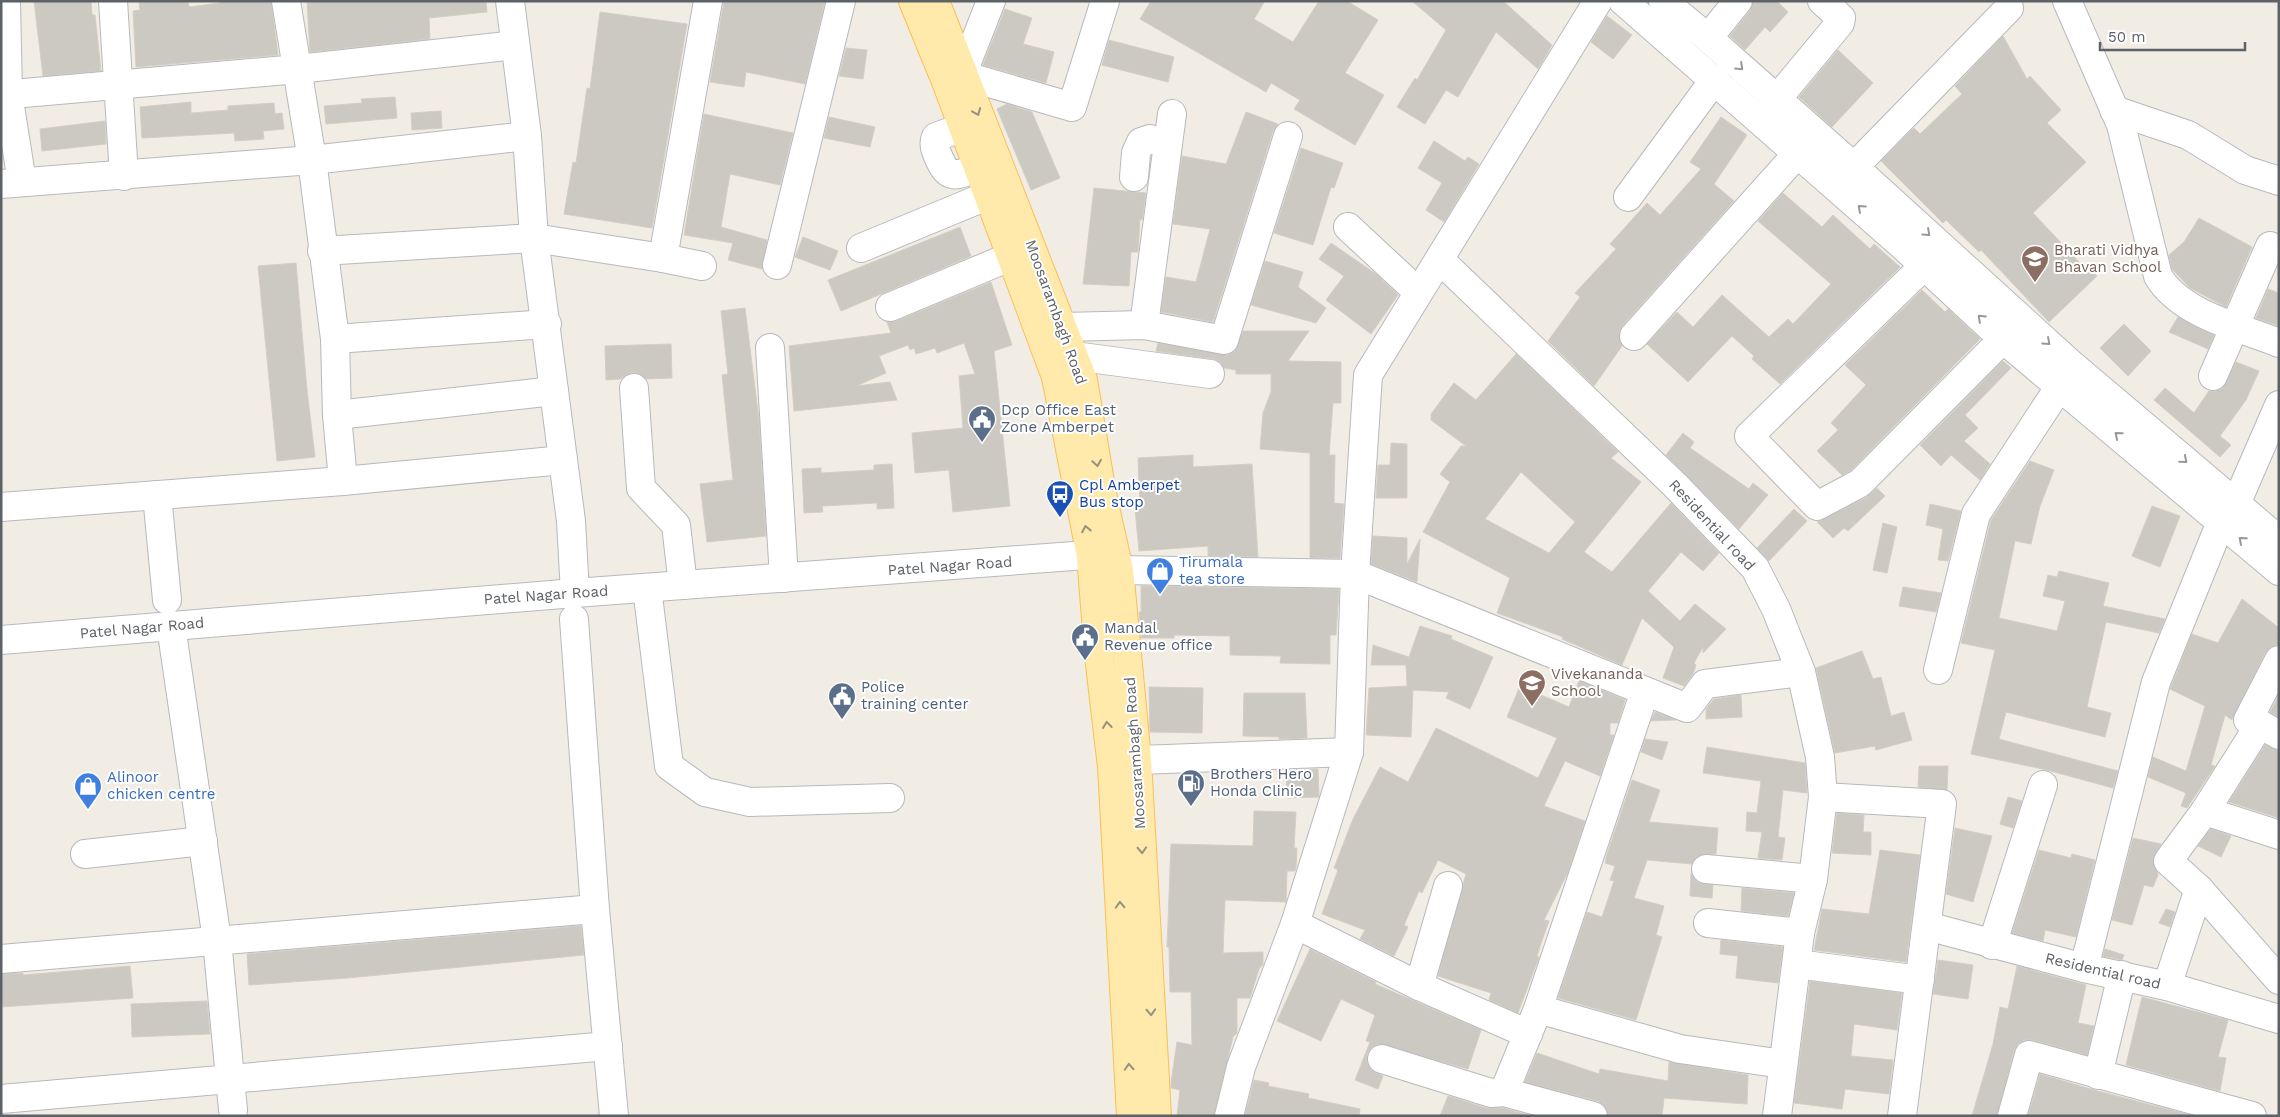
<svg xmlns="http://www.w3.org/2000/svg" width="2280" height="1117" viewBox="0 0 2280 1117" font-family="'Work Sans',sans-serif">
<rect width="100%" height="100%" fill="#f1ede5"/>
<g fill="#ccc8c2" stroke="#d6cec3" fill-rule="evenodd">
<path d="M34 1H91L92 15H95L101 71 43 76Z"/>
<path d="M139 1H188L189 7 220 3 219 1H271L278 55 136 67 133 11 140 10Z"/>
<path d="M307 1H486L487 12 429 18 430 39 310 52Z"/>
<path d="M724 1H825L805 84 746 72 744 87 710 82Z"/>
<path d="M1151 1H1265L1254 19 1293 42 1319 1H1347L1378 20 1345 73 1384 95 1355 145 1294 109 1300 100 1271 83 1266 92 1140 19Z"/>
<path d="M1412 1H1503L1552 45 1538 69 1496 32 1458 97 1446 90 1425 124 1397 107 1415 78 1417 80 1446 30Z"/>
<path d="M1753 1H1777L1788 12 1770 32 1765 27 1745 50 1730 36 1750 11Z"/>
<path d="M1005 9 1032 18 1023 44 1054 52 1046 83 983 65Z"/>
<path d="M600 12 687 24 652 228 564 214 573 162 576 163 587 88 590 89Z"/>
<path d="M1607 16 1632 35 1613 59 1591 42Z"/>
<path d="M2003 36 2027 79 2030 76 2061 110 2047 123 2086 162 2033 213 2082 265 2084 263 2097 276 2049 322 1981 250 1979 252 1946 220 1943 223 1881 161 1914 128 1920 134 1962 94 1955 86Z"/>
<path d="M1109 40 1174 57 1168 82 1102 65Z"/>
<path d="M846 48 867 50 863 79 839 76Z"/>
<path d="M1838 50 1873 83 1832 127 1799 97Z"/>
<path d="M395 97 397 118 326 124 324 106 362 103 361 99Z"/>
<path d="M191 102V113L228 110V106L274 103 275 114 282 113 284 129 263 131 264 139 235 141 234 133 142 138 140 107Z"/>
<path d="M1007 104 1032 112 1060 178 1031 190 997 109Z"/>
<path d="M441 111 442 128 412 130 411 113Z"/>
<path d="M1246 112 1278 124 1273 131 1213 322 1161 312 1166 277 1196 282 1210 229 1173 224 1182 156 1226 164Z"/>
<path d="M704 114 793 133 780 185 730 174 721 227 767 240 762 269 728 260 733 243 684 235Z"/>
<path d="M829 117 875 127 870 147 824 138Z"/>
<path d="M1721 117 1747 135 1714 184 1734 201 1622 326 1619 333 1622 346 1594 386 1548 341 1580 297 1575 293 1616 249 1610 244 1647 203 1660 215 1701 169 1690 162Z"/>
<path d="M105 121 106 144 42 151 40 129Z"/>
<path d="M1434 141 1465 161 1468 157 1479 164 1444 222 1426 210 1442 183 1418 168Z"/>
<path d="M1301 148 1343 163 1334 188 1331 187 1313 245 1274 233Z"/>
<path d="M1094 188 1146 193 1142 220 1140 219 1138 252H1131L1129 286 1083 284Z"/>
<path d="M1783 193 1822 227 1833 215 1870 249 1874 244 1900 267 1780 384 1752 359 1754 356 1732 336 1688 382 1647 344 1677 312 1693 327 1722 295 1769 337 1788 319 1793 324 1831 284 1758 221Z"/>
<path d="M2199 218 2252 247 2226 307 2190 288 2172 269 2169 255 2184 242Z"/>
<path d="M960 227 971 256 841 311 828 280Z"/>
<path d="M803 237 838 251 830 270 795 257Z"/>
<path d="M1331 243 1376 274 1398 295 1371 334 1326 300 1344 276 1319 259Z"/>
<path d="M1265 261 1303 272 1298 287 1326 308 1316 323 1251 305Z"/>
<path d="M296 263 307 390 315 457 277 461 258 266Z"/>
<path d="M991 282 1012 345 994 351 1010 506 953 512 949 470 915 473 912 433 963 428 959 376 975 374 964 343 937 353 935 348 916 354 914 348 910 350 908 345 879 356 886 373 856 386 890 382 897 400 794 411 789 346 891 333 887 322 896 321Z"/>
<path d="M2268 289 2279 293V326L2256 318Z"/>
<path d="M1922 290 1945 312 1948 309 1980 339 1851 470 1842 475 1817 451 1838 430 1831 423 1866 385 1845 365Z"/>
<path d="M745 308 759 420 766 536 707 542 700 484 733 480 722 375 728 374 721 311Z"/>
<path d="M2178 317 2214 335 2208 349 2169 332Z"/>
<path d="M2124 324 2151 351 2128 376 2100 348Z"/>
<path d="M1243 331H1309L1288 361 1341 362V403H1333L1329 455H1335L1334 503 1344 504 1340 558H1310V453L1260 449 1263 413 1271 392V374H1236V370L1224 368 1220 362 1213 359 1156 351 1158 343 1228 355 1235 351Z"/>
<path d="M671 344 672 378 646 379 640 374 633 372 626 375 621 379 606 380 605 346Z"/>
<path d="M1516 354 1618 452 1611 458 1641 482 1584 552 1612 572 1671 503 1719 553 1703 571 1681 552 1648 591 1680 621 1695 604 1726 629 1703 653V647L1694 663 1696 665 1693 674 1684 686 1663 678 1674 647 1642 618 1622 665 1562 639 1563 637 1497 613 1510 578 1423 532 1450 482 1440 474 1461 446H1466L1431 420V414L1454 383 1476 400ZM1521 472 1575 522 1549 553 1485 519Z"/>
<path d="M2003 361 2011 368 1965 415 1978 428 1964 441 1990 464 1980 480 1951 455 1941 466 1920 445Z"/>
<path d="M2236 362 2259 371 2246 400 2220 436 2231 445 2220 457 2154 400 2165 388 2194 413 2209 391H2215L2223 388Z"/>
<path d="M1683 433 1694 442 1690 448 1749 489 1753 483 1768 495 1739 529 1666 455Z"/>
<path d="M1391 443 1407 444V498H1376L1378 465H1390Z"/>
<path d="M1193 455V467L1252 464 1258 557 1208 556V546L1139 551 1135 509H1140L1138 458Z"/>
<path d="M2030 461 2054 470 2040 506 2031 544 2015 541 1999 618 2057 631 2065 601 2043 596 2048 575 2057 577 2059 571 2109 583 2103 606 2165 619 2159 633 2106 622 2087 707 2111 713 2105 737 2006 712 1999 739 2118 771 2113 788 2047 770 1971 754 1995 650 1961 643 1991 520Z"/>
<path d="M892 464 894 508 877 509V503L822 506 823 512 804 513 802 469 821 468V473L874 470V465Z"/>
<path d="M1877 488 1885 496 1848 531 1844 528 1833 538 1817 522 1867 497Z"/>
<path d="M1930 504 1961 511 1948 561 1938 560 1943 529 1926 525Z"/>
<path d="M2152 506 2180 516 2160 567 2132 556Z"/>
<path d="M1794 509 1807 521 1769 561 1757 548Z"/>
<path d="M1883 523 1897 527 1887 573 1873 570Z"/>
<path d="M1373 536 1407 538V564L1420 539 1417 582 1371 564Z"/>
<path d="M1141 586 1339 589 1336 635H1330V664L1280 663 1281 656 1230 655V636L1174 635V638H1141L1139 612H1141Z"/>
<path d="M1903 587 1941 593 1936 612 1899 606Z"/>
<path d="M2242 599 2279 628V644L2271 647 2265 653 2232 720 2225 715 2211 765 2215 766 2187 808 2181 806 2186 793 2148 777 2153 757 2186 771 2205 706 2170 689 2171 687 2192 634 2218 643Z"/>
<path d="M1420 626 1452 636 1451 639 1493 657 1470 709 1446 698 1449 692 1413 690 1411 737 1366 735 1369 688 1407 686 1406 665H1371L1373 645 1409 657Z"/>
<path d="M1862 651 1873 679 1881 677 1891 716 1904 712 1912 740 1876 750 1875 746 1835 753 1816 668Z"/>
<path d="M1579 681 1625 700 1618 723H1610V735H1614L1600 776 1565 761 1544 806 1585 821 1568 872 1544 920 1549 921 1540 946 1537 956 1539 957 1518 1013 1489 1000 1491 993 1438 976 1466 874 1438 860 1422 893 1419 891 1404 925 1408 927 1394 956 1360 939 1365 930 1322 914 1338 870 1334 868 1353 819 1380 767 1408 782 1436 728 1538 778 1557 738 1507 717 1520 686 1569 707Z"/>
<path d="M1149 687 1203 688 1202 733 1150 732Z"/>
<path d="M1244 693H1305L1307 738 1279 739V737L1243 736Z"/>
<path d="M1741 695 1742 717 1706 719V709L1714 699Z"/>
<path d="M2279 695V717L2270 712Z"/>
<path d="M1655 712 1676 720 1651 721Z"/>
<path d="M1645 739 1668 742 1662 760 1641 752Z"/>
<path d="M2265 745 2279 751V818L2229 802Z"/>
<path d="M1707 747 1805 763 1807 793 1783 790 1778 837 1785 838 1782 860 1758 858 1762 832 1746 831 1747 812 1757 813 1761 781 1703 773Z"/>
<path d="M1919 766H1948L1947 790 1918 787Z"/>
<path d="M1318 769 1319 797 1287 798 1286 770Z"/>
<path d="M1632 780 1660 790 1649 822 1718 828 1716 854 1700 855 1692 864 1647 860 1634 898 1664 906 1656 935 1662 937 1636 1020 1558 998 1587 912 1602 917 1614 881 1610 880 1615 866 1605 863 1607 854Z"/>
<path d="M2008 797 2022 801 2013 828 2000 824Z"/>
<path d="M1254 811 1296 812 1294 848H1297L1296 867 1295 871H1287L1286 902 1225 900 1223 953 1263 952V964L1259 969 1250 998H1237V1033L1233 1037 1214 1116H1177L1180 1090 1171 1088V1083L1177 1042 1192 1045 1191 992H1170L1169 947H1167L1171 844 1253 846Z"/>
<path d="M1837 813 1864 815 1863 832H1871V855L1832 853Z"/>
<path d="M1955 828 1992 836 1973 902 1946 894Z"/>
<path d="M2211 829 2231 836 2221 857 2198 846Z"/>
<path d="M2133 838 2161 844 2153 859 2158 875 2153 887 2144 885 2132 925 2112 920Z"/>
<path d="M1880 850 1920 855 1906 962 1814 950 1822 909 1869 914Z"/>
<path d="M2039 850 2071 858 2072 854 2095 860 2076 937 2045 930 2043 941 2012 933Z"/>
<path d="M1691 873 1697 882 1713 885 1712 898 1690 896Z"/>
<path d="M1742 888 1794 893 1788 916 1741 911Z"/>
<path d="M2166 909 2175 912 2170 927 2159 923Z"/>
<path d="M581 926 584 955 348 978 249 985 247 954Z"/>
<path d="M1721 940 1783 947 1778 983 1736 978 1738 956 1720 954Z"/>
<path d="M1310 949 1376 982 1375 984 1481 1030 1468 1069 1379 1044 1371 1048 1367 1054V1062L1371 1070 1383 1076 1378 1089 1355 1080 1370 1042 1366 1041 1375 1015 1341 999 1321 1041 1277 1021Z"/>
<path d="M2105 949 2124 955 2122 960 2103 956Z"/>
<path d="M1938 960 1973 965 1968 999 1933 994Z"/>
<path d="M130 966 133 998 1 1007V974L23 973V975Z"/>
<path d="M2017 966 2086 985 2078 1023 2094 1026 2087 1055 2033 1040H2025L2018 1044 2014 1051 1997 1116H1972L1993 1044 2000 1007 2008 1009Z"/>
<path d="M1810 981 1902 993 1897 1030 1854 1024 1851 1056 1893 1060 1889 1094 1845 1089 1842 1109 1794 1103Z"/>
<path d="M2142 997 2228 1020 2218 1057 2226 1058 2220 1091 2126 1065Z"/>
<path d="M207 1001 210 1034 132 1037 131 1004Z"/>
<path d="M1537 1053 1599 1074 1600 1069 1668 1081 1669 1062 1748 1075 1747 1104 1664 1098 1662 1116H1608L1604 1105 1598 1101 1525 1082Z"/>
<path d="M2040 1074 2094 1090 2190 1115 2028 1116Z"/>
<path d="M1254 1080 1269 1083 1268 1086 1309 1094 1308 1098 1360 1109 1359 1116H1245Z"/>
<path d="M1448 1096 1486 1108H1503L1532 1116H1440Z"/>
</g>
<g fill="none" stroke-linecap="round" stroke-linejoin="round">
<g stroke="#b6b9bd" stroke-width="30">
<g id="minor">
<path d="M6 1 8 94 22 182"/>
<path d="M113 1 124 176"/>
<path d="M286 1 312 160 335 339 337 415 343 481"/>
<path d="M510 1 527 136 534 238 571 521 575 593"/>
<path d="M991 1 962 75 1072 107 1105 1"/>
<path d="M1623 1 1903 246 2003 339 2279 571"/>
<path d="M1663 1 1708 38 1854 167 2072 365 2279 540"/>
<path d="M2067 1 2121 125 2158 276C2180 314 2239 327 2279 343"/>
<path d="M1708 38 1738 1"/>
<path d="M1 95 298 69 515 45"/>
<path d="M1776 100 1840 23 1841 18 1822 1"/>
<path d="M2114 110 2188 135 2245 170 2279 181"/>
<path d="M963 127 936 137C933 144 935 149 938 156 949 182 955 175 978 168"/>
<path d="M1854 167 2009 8"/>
<path d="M1134 177 1136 153 1141 142 1150 139 1168 144"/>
<path d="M1 184 312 160 527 136"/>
<path d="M1628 197 1715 79"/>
<path d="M1348 227 1418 292"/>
<path d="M861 248 989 195"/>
<path d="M322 251 534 238 663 258 702 266"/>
<path d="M663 258 708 1"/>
<path d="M1440 260 1675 485 1755 568 1776 609 1801 672 1820 757 1823 797 1813 879 1800 933 1777 1116"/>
<path d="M777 265 841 1"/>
<path d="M1925 265 1749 436 1817 506 1860 483 2003 339"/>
<path d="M890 307 1012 256"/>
<path d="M1144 325 1172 114"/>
<path d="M1063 327 1144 325 1224 340 1288 136"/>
<path d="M1634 336 1798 153"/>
<path d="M335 339 547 324"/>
<path d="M770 348 784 578"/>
<path d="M1074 356 1210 374"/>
<path d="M2213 376 2270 246"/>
<path d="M634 388 641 488 676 525 683 585"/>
<path d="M337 415 554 391"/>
<path d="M157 495 167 600"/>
<path d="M2236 504 2279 405"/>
<path d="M1 507 343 481 563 460"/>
<path d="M1119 570 1355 574 1687 708 1705 684 1801 672"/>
<path d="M647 588 669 766 705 792 750 802 890 798"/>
<path d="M574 619 595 909 614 1116"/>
<path d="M171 626 217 940 233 1110"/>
<path d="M1 640 575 593 1114 553"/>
<path d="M1938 670 1976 514 2060 386"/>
<path d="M2248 720 2279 660"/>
<path d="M2279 735 2260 724 2205 811 2168 861 2199 889 2279 980"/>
<path d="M1113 761 1349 752"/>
<path d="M1823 797 1942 804 1902 1116"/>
<path d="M2205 811 2279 835"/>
<path d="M85 854 203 841"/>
<path d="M1706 869 1813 879"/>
<path d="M1708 923 1800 933"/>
<path d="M1295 924 1419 986 1528 1034"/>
<path d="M1927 926 2084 968 2167 986 2279 1019"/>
<path d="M1992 945 2043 785"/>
<path d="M1 959 595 909"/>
<path d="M1797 964 1920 980"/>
<path d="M2084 968 2156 682 2221 522"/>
<path d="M1419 986 1448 886"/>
<path d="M2167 986 2199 889"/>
<path d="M1538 1009 1680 1049 1783 1064"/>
<path d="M1382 1059 1491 1093 1504 1092 1593 1116"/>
<path d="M2098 1075 2122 975"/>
<path d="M1504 1092 1538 1009 1645 691"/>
<path d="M1 1099 608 1046"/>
<path d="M1229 1116 1241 1067 1295 924 1349 752 1355 574 1368 375 1598 1"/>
<path d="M2012 1116 2029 1055 2252 1116"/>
</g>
</g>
<g stroke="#febe51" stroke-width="30">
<g id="major">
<path d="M913 1 947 84 1056 377 1091 556 1099 656 1112 767 1131 1116"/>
<path d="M935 1 1083 380 1102 494 1119 570 1137 760 1157 1116"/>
</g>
</g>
<use href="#minor" stroke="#fff" stroke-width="28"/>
<use href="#major" stroke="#ffeaac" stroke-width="28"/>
</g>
<defs><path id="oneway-chevron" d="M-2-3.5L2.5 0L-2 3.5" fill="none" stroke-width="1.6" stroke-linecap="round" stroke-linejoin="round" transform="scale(1.25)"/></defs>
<g stroke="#96999c">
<use href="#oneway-chevron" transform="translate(1740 67) rotate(43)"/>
<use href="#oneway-chevron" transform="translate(1861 208) rotate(-138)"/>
<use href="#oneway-chevron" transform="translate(1927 233) rotate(42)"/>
<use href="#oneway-chevron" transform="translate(1981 318) rotate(-137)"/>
<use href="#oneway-chevron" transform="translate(2047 342) rotate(42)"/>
<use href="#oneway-chevron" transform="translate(2118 435) rotate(-140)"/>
<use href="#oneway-chevron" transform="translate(2184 460) rotate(40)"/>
<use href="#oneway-chevron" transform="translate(2242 540) rotate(-139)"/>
</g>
<g stroke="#96927f">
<use href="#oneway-chevron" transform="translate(977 112) rotate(68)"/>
<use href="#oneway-chevron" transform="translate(1097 463) rotate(81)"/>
<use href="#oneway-chevron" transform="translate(1086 529) rotate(-101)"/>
<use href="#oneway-chevron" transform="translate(1107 725) rotate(-97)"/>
<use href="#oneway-chevron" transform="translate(1142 850) rotate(87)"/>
<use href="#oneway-chevron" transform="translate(1120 905) rotate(-93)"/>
<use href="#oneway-chevron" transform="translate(1151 1012) rotate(87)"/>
<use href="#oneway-chevron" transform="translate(1129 1067) rotate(-93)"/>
</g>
<defs>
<g id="university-pin" transform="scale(1.4375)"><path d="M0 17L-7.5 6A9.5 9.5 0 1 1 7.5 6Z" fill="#8d6e63" stroke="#fff"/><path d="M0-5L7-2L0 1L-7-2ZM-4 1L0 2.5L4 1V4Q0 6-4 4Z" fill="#fff"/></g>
<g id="civic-pin" transform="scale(1.4375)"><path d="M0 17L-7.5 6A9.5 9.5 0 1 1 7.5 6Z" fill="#5c6f8a" stroke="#fff"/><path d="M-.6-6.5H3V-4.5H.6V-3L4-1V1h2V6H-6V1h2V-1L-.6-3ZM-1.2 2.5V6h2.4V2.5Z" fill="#fff"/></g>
<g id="bus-pin" transform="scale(1.4375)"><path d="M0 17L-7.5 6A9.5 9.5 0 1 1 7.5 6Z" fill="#1a4fb4" stroke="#fff"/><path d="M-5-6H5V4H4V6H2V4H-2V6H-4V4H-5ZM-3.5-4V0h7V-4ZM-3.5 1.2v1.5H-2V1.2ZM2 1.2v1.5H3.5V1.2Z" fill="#fff"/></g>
<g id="shop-pin" transform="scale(1.4375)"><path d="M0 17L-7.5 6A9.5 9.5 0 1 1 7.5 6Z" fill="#3f7fe0" stroke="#fff"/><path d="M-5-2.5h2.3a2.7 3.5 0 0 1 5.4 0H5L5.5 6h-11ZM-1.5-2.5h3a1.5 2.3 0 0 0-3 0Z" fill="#fff"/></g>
<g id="fuel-pin" transform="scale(1.4375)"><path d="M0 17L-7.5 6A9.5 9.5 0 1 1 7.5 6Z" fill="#5c6f8a" stroke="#fff"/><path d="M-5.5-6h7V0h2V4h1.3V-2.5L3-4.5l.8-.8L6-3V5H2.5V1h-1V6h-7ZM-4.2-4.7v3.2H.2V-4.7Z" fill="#fff"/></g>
</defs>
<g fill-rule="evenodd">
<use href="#university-pin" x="2035" y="259"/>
<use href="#civic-pin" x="982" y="419"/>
<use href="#bus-pin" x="1060" y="494"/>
<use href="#shop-pin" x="1160" y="571"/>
<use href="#civic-pin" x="1085" y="637"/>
<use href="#university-pin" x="1532" y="683"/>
<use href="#civic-pin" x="842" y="696"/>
<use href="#fuel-pin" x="1191" y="783"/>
<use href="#shop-pin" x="88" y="786"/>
</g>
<g text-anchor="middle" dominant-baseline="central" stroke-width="4" stroke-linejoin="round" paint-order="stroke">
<g font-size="15" fill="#785e54" stroke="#fff" text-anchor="start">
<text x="2054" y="250">Bharati Vidhya<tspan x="2054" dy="17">Bhavan School</tspan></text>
<text x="1551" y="674">Vivekananda<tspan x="1551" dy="17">School</tspan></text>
</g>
<g font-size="15" fill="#5d6267" stroke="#fff">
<text transform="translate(1056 312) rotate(70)">Moosarambagh Road</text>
<text transform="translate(1712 525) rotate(47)">Residential road</text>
<text transform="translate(950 566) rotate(-4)">Patel Nagar Road</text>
<text transform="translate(546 595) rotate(-4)">Patel Nagar Road</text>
<text transform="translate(142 628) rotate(-5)">Patel Nagar Road</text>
<text transform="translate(1135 753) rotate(-94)">Moosarambagh Road</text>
<text transform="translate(2103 971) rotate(13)">Residential road</text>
</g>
<g font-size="15" fill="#4e5e75" stroke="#fff" text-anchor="start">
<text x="1001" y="410">Dcp Office East<tspan x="1001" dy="17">Zone Amberpet</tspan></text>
<text x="1104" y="628">Mandal<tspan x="1104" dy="17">Revenue office</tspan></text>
<text x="861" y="687">Police<tspan x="861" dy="17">training center</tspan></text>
<text x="1210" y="774">Brothers Hero<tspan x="1210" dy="17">Honda Clinic</tspan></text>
</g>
<g font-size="15" fill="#164399" stroke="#fff" text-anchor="start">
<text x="1079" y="485">Cpl Amberpet<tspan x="1079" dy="17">Bus stop</tspan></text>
</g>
<g font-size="15" fill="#366cbe" stroke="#fff" text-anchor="start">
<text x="1179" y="562">Tirumala<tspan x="1179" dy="17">tea store</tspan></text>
<text x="107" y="777">Alinoor<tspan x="107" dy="17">chicken centre</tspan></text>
</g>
</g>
<rect width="2280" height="1117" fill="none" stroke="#5d6267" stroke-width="5"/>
<path d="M2100 42v8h145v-8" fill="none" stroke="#5d6267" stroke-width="2.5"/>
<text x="2108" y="42" font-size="15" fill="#5d6267" stroke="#ffffff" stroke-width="4" paint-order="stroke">50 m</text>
</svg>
